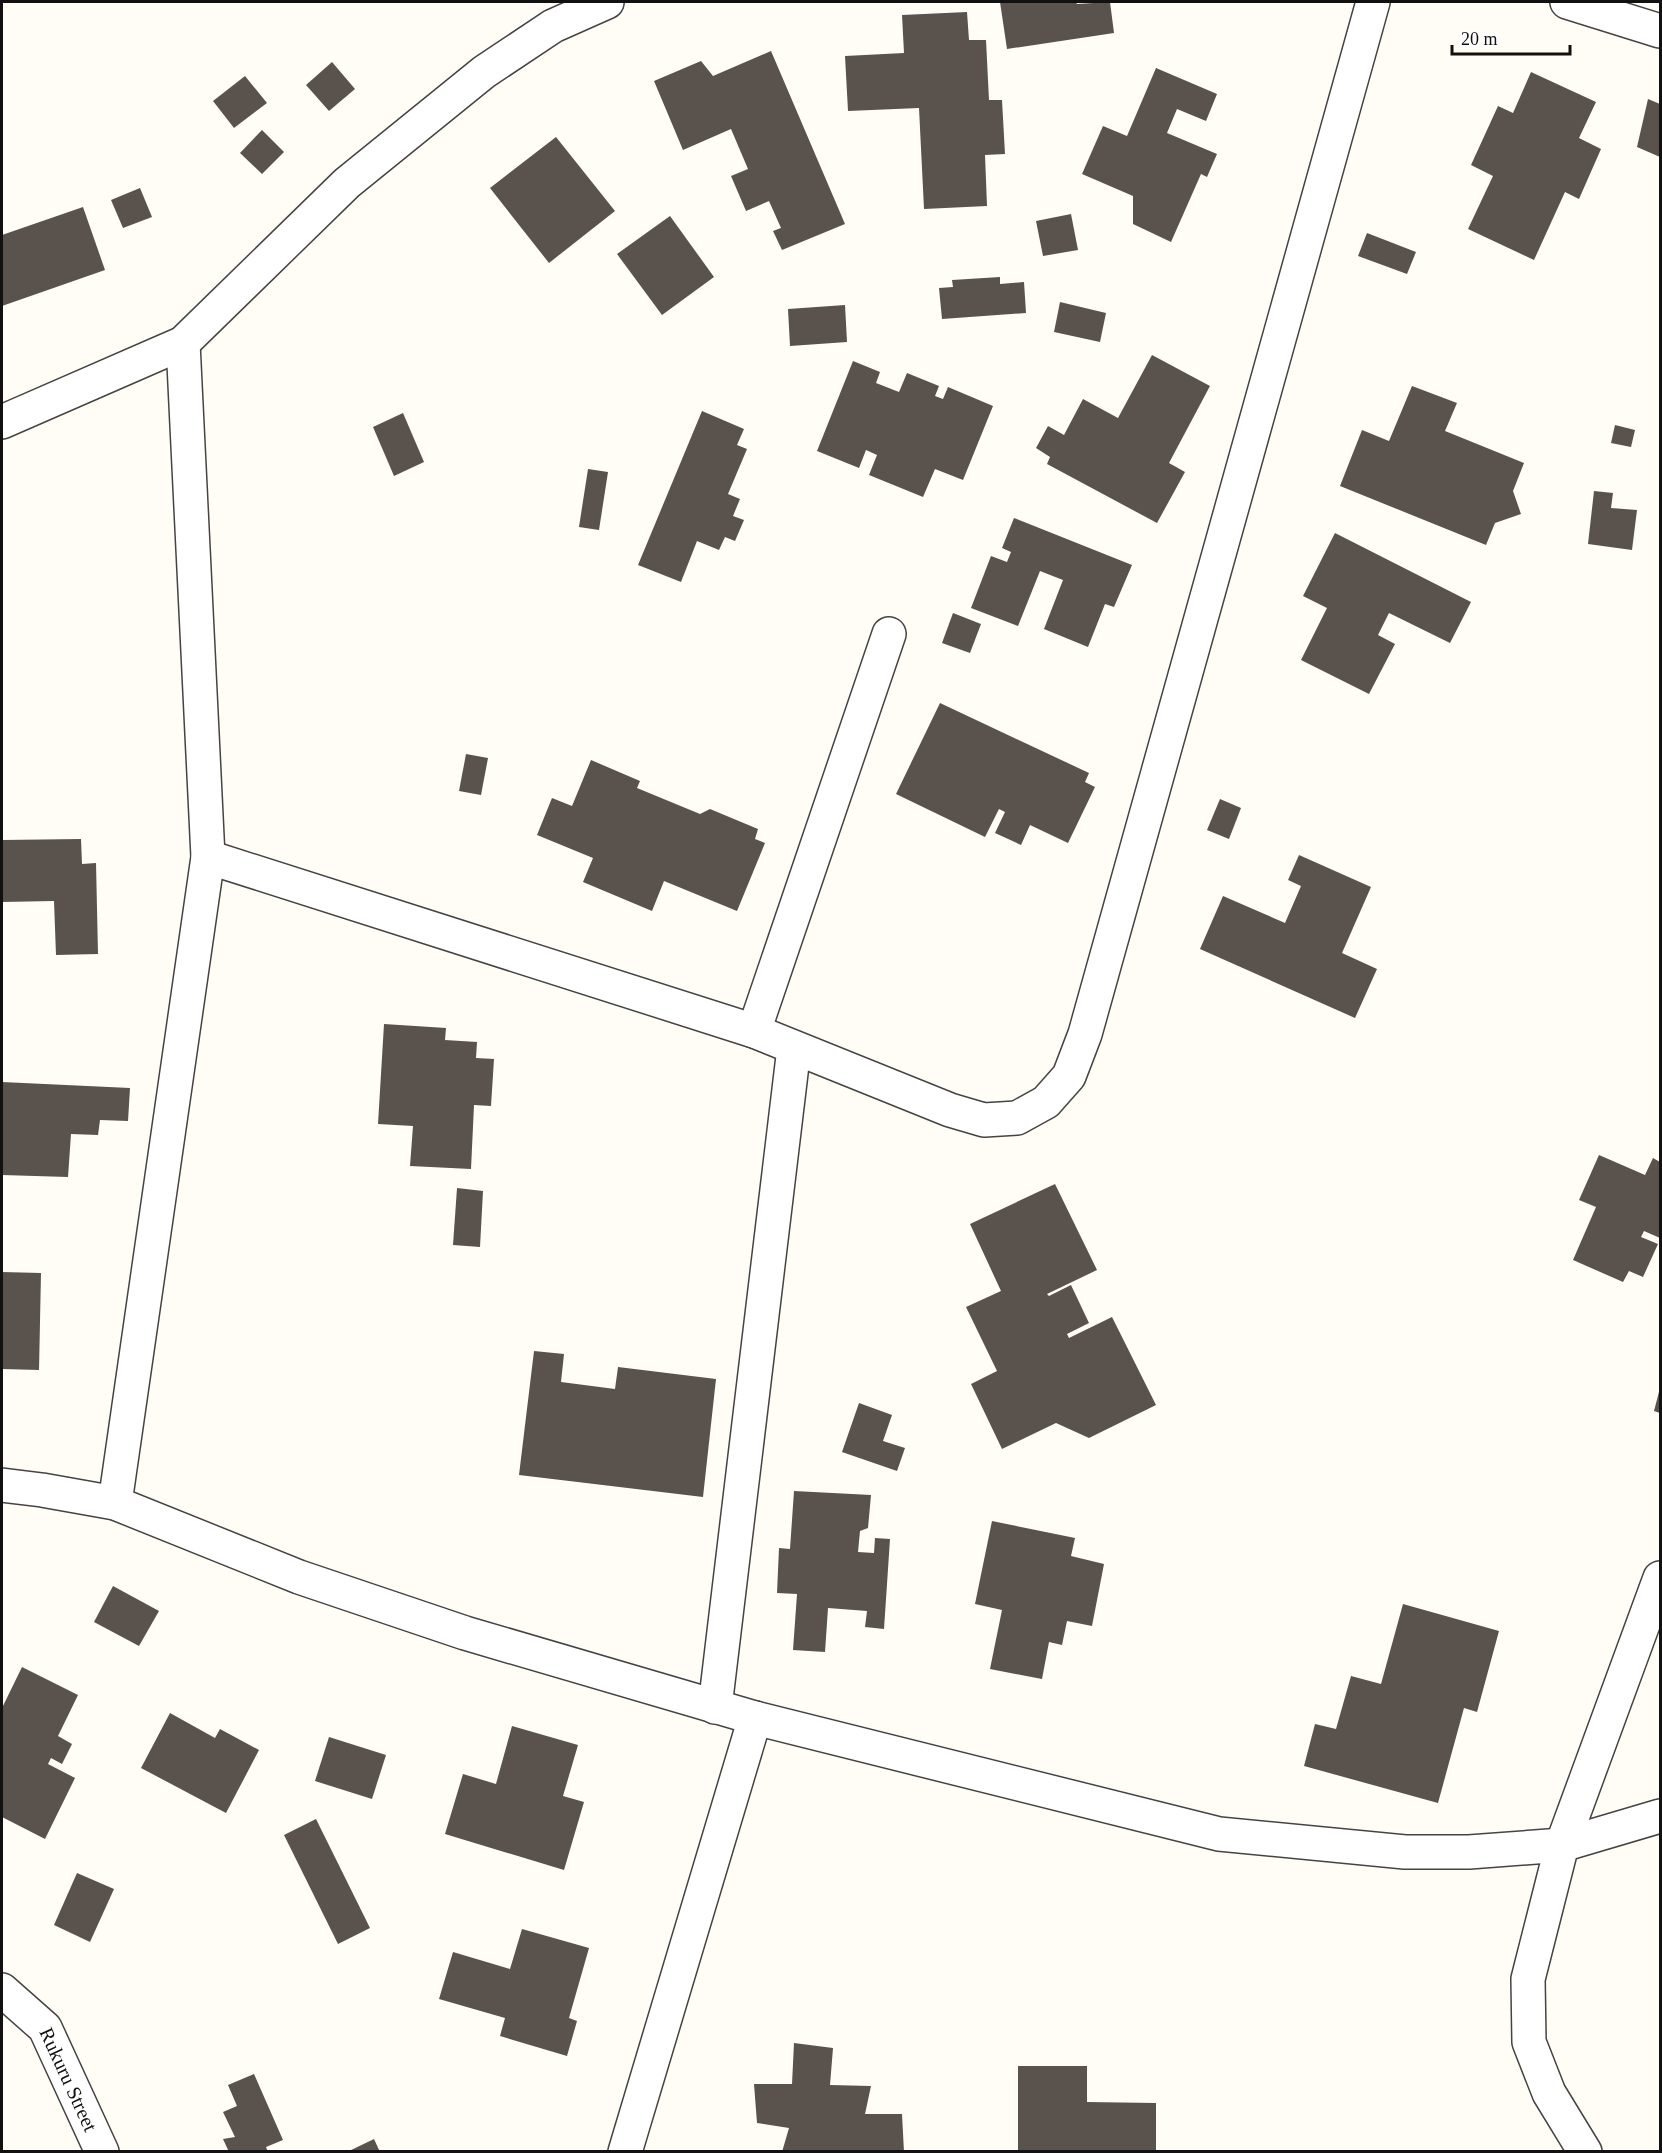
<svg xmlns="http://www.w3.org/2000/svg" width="1662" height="2153" viewBox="0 0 1662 2153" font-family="'Times New Roman',serif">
<rect width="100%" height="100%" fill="#fffdf5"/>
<g fill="#5a524d">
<path d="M1000 2H1076L1077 4 1110 2 1114 33 1007 49Z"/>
<path d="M967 12 969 40H986L989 100H1002L1005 154 985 155 987 206 924 209 919 108 848 111 845 56 904 53 902 15Z"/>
<path d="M771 51 845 224 782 250 773 231 781 228 769 201 746 211 731 176 748 169 731 129 683 150 654 81 701 61 713 76Z"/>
<path d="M332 62 355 89 329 111 306 85Z"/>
<path d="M1156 68 1217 94 1206 121 1177 109 1167 133 1217 154 1207 177 1201 174 1171 242 1133 224V196L1082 174 1103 126 1127 136Z"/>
<path d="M1531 72 1596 102 1579 138 1601 149 1579 199 1565 192 1534 260 1468 229 1493 176 1471 165 1498 106 1513 113Z"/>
<path d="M245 76 267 103 234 128 213 101Z"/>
<path d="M1648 99 1660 104V157L1637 147Z"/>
<path d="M262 130 284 152 262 174 240 153Z"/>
<path d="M556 137 615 211 549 263 490 188Z"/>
<path d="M140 188 152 217 123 228 111 200Z"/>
<path d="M83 207 105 270 2 306V235Z"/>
<path d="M1071 214 1078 250 1043 256 1036 221Z"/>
<path d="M670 216 714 277 662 315 617 254Z"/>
<path d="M1367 233 1416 252 1407 274 1358 256Z"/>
<path d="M1000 277V284L1024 282 1026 313 942 319 939 288 953 287 952 280Z"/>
<path d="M1060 302 1106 313 1100 342 1054 332Z"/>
<path d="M845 305 847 342 790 346 788 309Z"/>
<path d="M1152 355 1210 386 1169 463 1185 472 1157 523 1047 464 1050 457 1036 448 1048 426 1064 435 1083 399 1118 418Z"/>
<path d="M853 361 880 372 876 383 899 392 907 373 939 386 935 396 943 399 948 387 993 406 963 480 935 469 923 497 869 475 877 455 866 450 859 468 817 451Z"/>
<path d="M1412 386 1457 403 1445 431 1524 463 1513 491 1521 514 1495 523 1486 545 1340 486 1362 430 1389 441Z"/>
<path d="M702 411 744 429 737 445 747 449 728 494 740 499 733 516 744 520 735 541 725 537 719 550 697 541 681 582 638 565Z"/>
<path d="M403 413 424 462 394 476 373 427Z"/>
<path d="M1615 425 1635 430 1631 447 1611 443Z"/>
<path d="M588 469 608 472 599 530 579 527Z"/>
<path d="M1594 491 1613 493 1611 508 1637 510 1632 550 1588 544Z"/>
<path d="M1014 518 1132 565 1114 607 1105 604 1088 647 1044 629 1063 580 1040 571 1018 626 971 608 991 556 1007 562 1011 552 1002 548Z"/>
<path d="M1335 533 1471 602 1450 643 1389 613 1378 635 1395 644 1369 694 1301 660 1327 608 1303 596Z"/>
<path d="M953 613 981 624 970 653 942 643Z"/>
<path d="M940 703 1089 773 1085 782 1095 787 1068 843 1030 825 1021 845 995 833 1005 812 999 809 985 837 896 794Z"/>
<path d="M466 754 488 758 481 795 459 791Z"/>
<path d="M591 760 640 781 637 788 700 814 710 809 758 829 755 839 765 843 737 911 664 881 652 911 583 882 593 858 537 835 552 798 572 806Z"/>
<path d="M1220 799 1241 808 1229 839 1207 830Z"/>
<path d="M81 839 82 864 96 863 98 954 56 955 54 901 2 902V840Z"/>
<path d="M1299 855 1371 887 1342 953 1377 969 1355 1018 1200 949 1223 896 1285 923 1301 886 1288 880Z"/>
<path d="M384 1024 446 1028 445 1040 477 1042 476 1058 494 1059 491 1106 474 1105 471 1169 410 1166 413 1126 378 1124Z"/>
<path d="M2 1082 130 1088 128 1121 100 1120 98 1135 71 1134 68 1177 2 1175Z"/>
<path d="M1599 1155 1645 1175 1653 1158 1660 1162V1238L1644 1231 1641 1237 1658 1244 1643 1277 1629 1271 1623 1282 1573 1260 1596 1207 1579 1200Z"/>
<path d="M1055 1184 1097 1270 1047 1294 1049 1296 1071 1285 1089 1323 1067 1334 1069 1338 1112 1317 1156 1405 1089 1438 1056 1423 1002 1449 971 1384 997 1371 966 1307 1001 1291 970 1224Z"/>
<path d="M457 1188 483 1191 480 1247 453 1245Z"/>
<path d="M2 1272 41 1273 39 1370 2 1369Z"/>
<path d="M534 1351 564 1354 561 1382 615 1389 618 1367 716 1379 703 1497 519 1475Z"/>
<path d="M1660 1388V1413L1654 1411Z"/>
<path d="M859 1403 892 1415 883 1441 905 1448 897 1471 842 1452Z"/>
<path d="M794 1491 871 1495 868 1528 860 1531 858 1552 874 1553 875 1538 890 1539 884 1629 865 1627 867 1611 828 1608 825 1652 793 1650 797 1594 777 1593 779 1548 790 1549Z"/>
<path d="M992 1521 1075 1538 1071 1556 1104 1564 1092 1626 1067 1621 1062 1645 1049 1642 1042 1679 990 1669 1002 1610 975 1604Z"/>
<path d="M113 1586 159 1611 139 1646 94 1622Z"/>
<path d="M1403 1604 1499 1631 1477 1712 1464 1708 1438 1803 1304 1766 1315 1724 1336 1729 1351 1676 1381 1684Z"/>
<path d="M22 1667 78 1695 58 1736 72 1744 62 1764 51 1758 48 1764 75 1778 45 1839 2 1817V1708Z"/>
<path d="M170 1713 215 1738 220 1729 259 1750 226 1813 141 1768Z"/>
<path d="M512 1726 578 1745 563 1796 584 1802 564 1870 445 1834 463 1774 496 1784Z"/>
<path d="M329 1737 386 1755 372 1799 315 1781Z"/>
<path d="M316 1819 370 1928 338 1944 284 1835Z"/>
<path d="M77 1873 114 1889 90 1942 54 1925Z"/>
<path d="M522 1929 589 1948 569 2018 577 2021 567 2056 500 2036 505 2018 439 1999 453 1952 510 1969Z"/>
<path d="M794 2043 833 2048 830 2085 871 2086 865 2114H902L904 2152H782L789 2128 757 2123 754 2084H792Z"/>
<path d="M1018 2066H1087V2102L1156 2103V2151L1018 2152Z"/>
<path d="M254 2074 283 2140 266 2147 268 2152H229L223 2139 235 2137 223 2112 237 2106 228 2085Z"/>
<path d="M374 2139 380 2152H347Z"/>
</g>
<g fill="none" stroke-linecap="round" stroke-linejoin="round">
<g stroke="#444" stroke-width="36">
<g id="minor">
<path d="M1567 2 1660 31"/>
<path d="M2 422 183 343 347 183 484 72 553 26 607 2"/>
<path d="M208 857 754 1031 950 1110 984 1120 1017 1118 1046 1102 1069 1076 1085 1034 1373 2"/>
<path d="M754 1031 889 634"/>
<path d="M2 1485 42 1490 115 1503 299 1577 465 1633 755 1718 1219 1834 1405 1852H1469L1562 1845 1660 1816"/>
<path d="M115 1503 208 857 183 343"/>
<path d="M715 1707 794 1048"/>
<path id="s1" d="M2 1990 45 2028 102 2152"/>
<path d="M625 2152 755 1718"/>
<path d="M1585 2152 1549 2093 1529 2042 1528 1979 1562 1845 1660 1578"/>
</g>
</g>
<use href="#minor" stroke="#fff" stroke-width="33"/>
</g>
<g text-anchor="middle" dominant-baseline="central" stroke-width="6" stroke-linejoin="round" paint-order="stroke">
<g font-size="20" fill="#111" stroke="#fff">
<text stroke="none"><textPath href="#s1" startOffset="114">Rukuru Street</textPath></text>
</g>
</g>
<rect width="1662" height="2153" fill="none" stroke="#111111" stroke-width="6"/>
<path d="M1452 45v9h118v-9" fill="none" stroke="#111111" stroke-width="3"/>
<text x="1461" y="45" font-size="18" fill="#111111" stroke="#ffffff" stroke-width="4.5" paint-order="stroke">20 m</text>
</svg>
